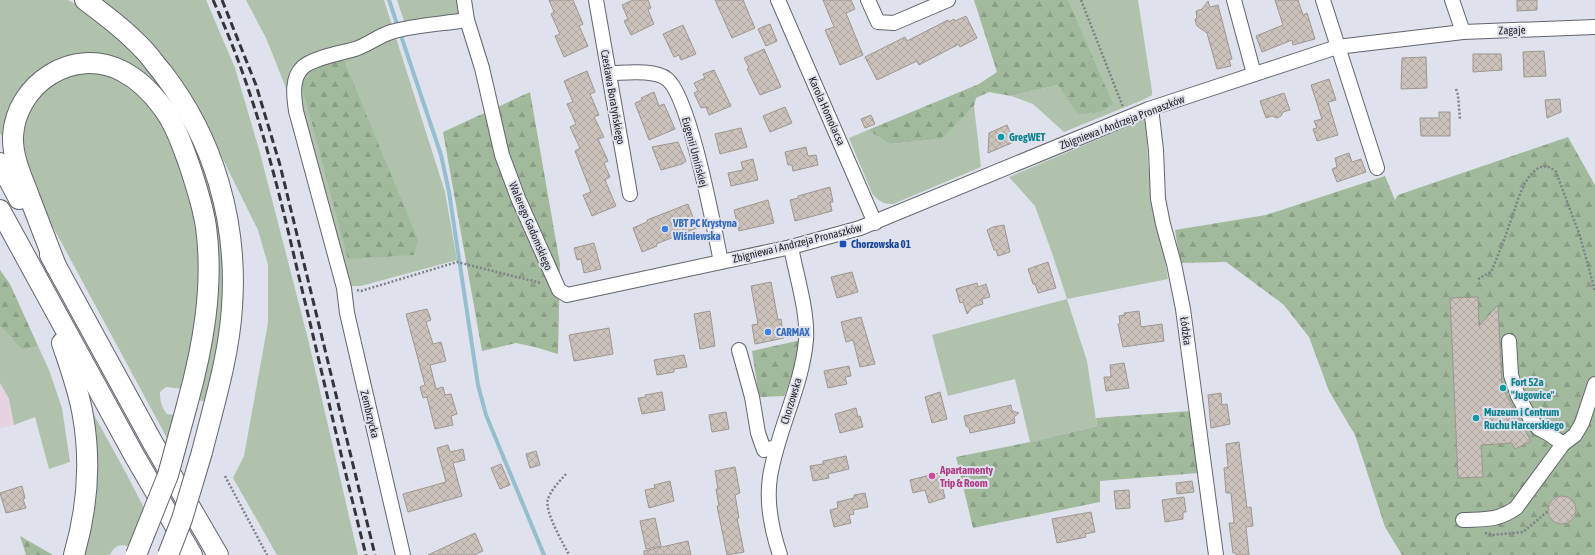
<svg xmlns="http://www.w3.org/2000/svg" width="1595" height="555" viewBox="0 0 1595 555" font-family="'Asap Condensed',sans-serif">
<defs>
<pattern id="forest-firs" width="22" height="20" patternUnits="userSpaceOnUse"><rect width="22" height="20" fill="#a2ba9c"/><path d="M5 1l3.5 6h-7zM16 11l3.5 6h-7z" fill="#8b9f86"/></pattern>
<pattern id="building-cross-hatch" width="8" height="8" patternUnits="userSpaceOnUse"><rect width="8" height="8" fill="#cbc2bc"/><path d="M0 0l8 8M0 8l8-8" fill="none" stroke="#aea6a1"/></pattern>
</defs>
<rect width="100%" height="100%" fill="#dfe2ec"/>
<path fill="#e6d2e1" d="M0 383 9 399 14 425 0 428Z"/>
<g fill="#b0c1ac">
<path d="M0 0H68L82 8 129 47 168 91 212 181 226 270 221 332 206 402 196 399 216 271 155 84C143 71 129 63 112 57L35 74 23 86 13 100 6 115 2 136 0 134Z"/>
<path d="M99 0H206L235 68 260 153 308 339 358 555H277L233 478 244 456 268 323V265L258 230 200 113Z"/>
<path d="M246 0H384L445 192 457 260 361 286H344L292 103 266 38Z"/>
<path d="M397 0H460L462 14 405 24Z"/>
<path d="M1068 0H1138L1152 91V95L1145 99 1064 132 1033 104 1011 96 1058 85 1076 22Z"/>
<path d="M83 72H100L130 84 153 109 172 145 188 191 196 223 199 268V296L195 330 183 389 166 387 160 392C160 400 161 407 167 414L174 415 167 438 27 179 19 136 33 98 57 80Z"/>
<path d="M974 106 981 167 893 204C883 204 878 201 872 193L849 138 868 130 889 144 940 139Z"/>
<path d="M1146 119 1148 165 1168 279 1067 299 1087 361 1097 426 1030 442 1015 379 948 396 932 335 1067 299 1052 253 1035 206 1009 177Z"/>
<path d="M0 327C9 333 14 344 23 350L38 346 49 370 62 408 70 462 49 469 35 417 14 425 9 399 0 383Z"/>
<path d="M93 413 127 475 144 508 128 546C120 544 114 546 110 555H84C98 508 98 462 93 413Z"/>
</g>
<g fill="url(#forest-firs)">
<path d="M974 0H1068L1113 104 1100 112 1078 114 1058 85 1011 96 989 92 976 98 974 106 941 139 889 144 868 130 979 84 997 72Z"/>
<path d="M343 58 418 240 414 255 348 259 300 78 314 67Z"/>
<path d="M530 92 560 264 558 354 535 347 516 343 482 351 443 132Z"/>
<path d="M1568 137 1595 185V555H1402L1385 527 1355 435 1329 391 1309 337 1283 304 1226 262 1180 263 1175 230 1266 215 1385 176 1395 200 1398 195Z"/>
<path d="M0 270 10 284 38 346 23 350C14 344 9 333 0 327Z"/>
<path d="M801 340 798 362 784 396 759 397 752 351Z"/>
<path d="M1190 411 1198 473 1100 481V502L973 528 956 457 1030 442 1097 426 1096 418Z"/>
<path d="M20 536 53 555H26Z"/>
</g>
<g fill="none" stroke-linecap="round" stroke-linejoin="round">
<path stroke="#95bfcf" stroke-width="4" d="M389 0 441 155 449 192 478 385 486 415 544 555"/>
</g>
<g fill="url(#building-cross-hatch)" stroke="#9e9690">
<path d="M549 0H573L583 24 579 26 588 46 564 57 555 36 560 34 551 14 554 12Z"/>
<path d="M633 0H648L651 8 648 10 654 24 631 35 624 21 628 19 622 5Z"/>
<path d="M715 0H743L755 28 732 38Z"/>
<path d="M823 0H851L855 9 846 13 863 55 840 65 825 30 834 27Z"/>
<path d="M1275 0H1298L1303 15 1307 13 1315 39 1293 45 1292 40 1262 52 1256 36 1283 25Z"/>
<path d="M1517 0H1537V10L1517 11Z"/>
<path d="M1208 1 1210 7 1218 5 1232 59 1229 60 1231 66 1217 69 1207 33 1197 26 1195 20 1197 17 1196 11 1202 9Z"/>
<path d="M966 16 977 38 960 47 959 44 919 65 917 61 877 80 865 57 905 37 907 41 948 20 949 22 954 19 955 21Z"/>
<path d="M770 24 777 41 766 46 758 29Z"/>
<path d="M683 25 696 54 681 60 679 55 674 57 663 34Z"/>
<path d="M764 49 781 87 760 95 747 69 749 68 744 58Z"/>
<path d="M1544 51 1546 76 1524 77 1523 52Z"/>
<path d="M1473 54H1501L1502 70 1473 72Z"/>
<path d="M1426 57 1427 88 1401 89 1402 58Z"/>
<path d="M714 70 731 106 709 115 706 107 701 108 694 93 698 91 694 83 705 78 703 74Z"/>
<path d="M587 71 595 92 590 94 599 115 594 117 604 137 598 139 608 161 604 163 610 177 605 180 616 206 592 216 583 195 591 192 575 151 580 148 570 127 576 124 567 104 573 102 564 81Z"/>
<path d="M1329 79 1336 100 1328 102 1338 135 1317 141 1313 129 1317 128 1314 121 1322 119 1311 85Z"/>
<path d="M654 92 659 106 664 104 675 129 649 140 635 103 642 100 641 98Z"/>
<path d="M1284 93 1290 110 1283 112 1281 116 1277 118 1272 116 1266 118 1260 101Z"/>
<path d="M1560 99 1561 112 1547 118 1545 100Z"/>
<path d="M785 107 792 123 770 132 763 116Z"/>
<path d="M1439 112H1450V136H1421L1420 118H1439Z"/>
<path d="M871 115 875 124 865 128 861 119Z"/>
<path d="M1007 125 1014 142 988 153 989 133Z"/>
<path d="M741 128 747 147 720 154 715 134Z"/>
<path d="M678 142 686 161 682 164 661 170 652 147Z"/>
<path d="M806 147 808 156 816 155 818 165 793 171 792 165H788L785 152Z"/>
<path d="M1349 153 1352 162 1361 159 1366 172 1337 182 1332 169 1337 167 1335 158Z"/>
<path d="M753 159 758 180 731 186 728 173 743 170 741 162Z"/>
<path d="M830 187 833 202H830L832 211 795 221 790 200 798 198V196Z"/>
<path d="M768 200 774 223 739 231 734 210Z"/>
<path d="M688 204 697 228 656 244 657 246 642 252 633 228 647 222V220Z"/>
<path d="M1004 225 1010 252 998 256 996 250H994L987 230 993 227Z"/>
<path d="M594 243 601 269 584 273 581 259 577 260 574 248Z"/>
<path d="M1048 262 1056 288 1038 293 1035 284H1033L1028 269Z"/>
<path d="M852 272 858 292 837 298 831 277Z"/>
<path d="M771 282 778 320 781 319 784 338 755 344 752 325 758 324 751 286Z"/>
<path d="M977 283 978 287 986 284 990 297 982 299 983 304 973 307 967 314 963 302 960 303 956 289Z"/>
<path d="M1478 297 1479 326 1498 305 1502 387 1531 441 1515 449 1512 443 1481 445 1483 477 1458 478 1450 298Z"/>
<path d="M427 309 431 320 426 322 433 344 441 342 446 361 430 365 436 389 443 387 445 395 451 394 457 414 451 416 453 425 435 429 427 397 423 398 420 387 425 385 406 314Z"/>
<path d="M710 311 715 346 700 349 694 314Z"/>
<path d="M1139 311 1141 327 1162 324 1164 341 1123 347 1118 324H1120L1119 316 1125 315 1124 313Z"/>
<path d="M861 317 875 364 860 367 853 340 846 342 841 322Z"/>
<path d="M609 328 613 354 574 361 569 335Z"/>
<path d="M684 355 687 367 674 369V372L657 375 654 360Z"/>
<path d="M1124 363 1129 388 1106 391 1104 377H1111L1110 365Z"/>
<path d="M849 366 851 376 845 377 847 384 828 388 824 371Z"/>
<path d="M662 392 665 410 642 414 638 398 646 397 645 395Z"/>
<path d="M940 392 947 419 932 423 925 397Z"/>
<path d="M1221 393 1222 405 1227 404 1230 424 1211 428 1208 395Z"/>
<path d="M1011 405 1012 411 1019 413 1014 417 1015 423 970 433 969 428 966 426 964 416Z"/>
<path d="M856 408 858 417 860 416 863 427 840 433 835 414Z"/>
<path d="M726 412 729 429 712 432 709 415Z"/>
<path d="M1239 442 1247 508 1251 507 1253 526 1246 527 1249 555H1236V553H1233L1229 523H1234L1231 493H1226L1224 468 1228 467 1226 444Z"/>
<path d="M448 445 450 452 463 449 465 460 453 463 462 496 408 512 403 494 446 482 437 448Z"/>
<path d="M536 451 540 465 530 468 526 454Z"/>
<path d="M846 456 849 469 828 474 829 478 813 481 810 466 823 464V461Z"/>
<path d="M501 464 510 485 500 489 491 468Z"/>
<path d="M735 467 740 493 735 495 739 518H737L744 552 727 555 717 506H719L716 489H718L715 471Z"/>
<path d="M939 473 945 498 929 503 925 490 913 493 910 480Z"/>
<path d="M670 481 674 501 649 508 645 490 655 488 654 485Z"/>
<path d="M1192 481 1194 492 1177 494 1176 483Z"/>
<path d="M22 486 25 498 23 499 26 508 6 513 0 493Z"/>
<path d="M1129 490 1130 508 1116 509 1114 491Z"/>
<path d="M865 493 868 507 853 510 854 514 849 515 851 523 834 527 830 510 838 508 837 502 854 498V495Z"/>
<circle cx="1562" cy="510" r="14"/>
<path d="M1184 497 1186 512H1183V519L1165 522 1162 500Z"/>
<path d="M1091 512 1095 532 1085 534 1086 537 1057 543 1052 519Z"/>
<path d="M655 518 661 546 646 549 640 521Z"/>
<path d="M475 533 483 551 474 555H428Z"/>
<path d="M688 541 691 555H644V551Z"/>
</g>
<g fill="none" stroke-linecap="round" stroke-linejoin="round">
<g stroke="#62656d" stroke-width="16">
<g id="minor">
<path d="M464 0 467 20 482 68 502 155 518 198 559 290 567 295 791 247 860 228 1149 109 1337 47 1463 32 1595 27"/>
<path d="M596 0 630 194"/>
<path d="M778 0 875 223"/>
<path d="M868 0 878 22 894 23 948 0"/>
<path d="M1234 0 1254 74"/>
<path d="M1323 0 1377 168"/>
<path d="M1452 0 1463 32"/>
<path d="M610 73C624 73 654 69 667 79 690 97 714 228 721 262"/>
<path d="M1149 109 1152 116 1156 150 1158 199 1163 224 1174 264 1183 309 1216 555"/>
<path d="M1509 341 1511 375 1518 396 1530 418 1538 428 1549 434 1563 444"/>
<path d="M739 350 752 397 758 433 764 450 776 447"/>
<path d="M1463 520C1485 519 1497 521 1516 508L1563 444 1575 435 1582 423 1595 384"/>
<path d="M403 555 347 313 344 288 296 111C294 97 291 78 303 67 313 58 341 53 355 49 368 45 378 36 391 32 414 25 442 24 467 20"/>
<path d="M780 555C772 531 766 503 770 477 777 431 802 387 806 340 808 311 796 275 791 247"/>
</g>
</g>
<g stroke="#62656d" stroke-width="22">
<g id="highway">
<path d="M85 0C105 15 125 30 143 49 150 56 155 64 162 72 214 139 238 222 232 307 229 356 214 404 202 452"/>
<path d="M0 163 19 199"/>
<path d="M0 210 134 455 192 555"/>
<path d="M50 255 154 445 218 555"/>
<path d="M56 266C47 243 38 219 29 196 22 177 12 157 13 136 16 84 73 46 122 71 138 79 152 93 163 108 175 124 182 145 189 164 196 185 203 206 206 227 214 287 203 347 187 405"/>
<path d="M62 343C70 367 79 391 83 416 91 462 87 510 74 555"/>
</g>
</g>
<g stroke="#7f8188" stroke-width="2.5" stroke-dasharray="2 2" stroke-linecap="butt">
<path d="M1081 0 1123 107"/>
<path d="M1456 89 1458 95 1460 119"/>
<path d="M1478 279 1491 272C1498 256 1504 240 1510 223 1516 207 1522 179 1537 169 1544 164 1551 167 1556 172L1580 236 1595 291"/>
<path d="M357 290 361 291 457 262 541 283"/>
<path d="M566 474C559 482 551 490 548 499 544 511 563 543 569 555"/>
<path d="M225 476 267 555"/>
<path d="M1485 533 1492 535 1523 532 1548 511"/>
</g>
<use href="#minor" stroke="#fff" stroke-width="14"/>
<use href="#highway" stroke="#fff" stroke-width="20"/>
<g stroke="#343539" stroke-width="3" stroke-dasharray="8 4" stroke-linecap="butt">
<path d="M213 0C254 89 276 178 298 273 321 367 342 462 366 555"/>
<path d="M222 0 256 85 280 165 375 555"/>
</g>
<g stroke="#62656d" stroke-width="22" stroke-linecap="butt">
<g id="highway-bridge">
<path d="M136 555 168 475 187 405"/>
<path d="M168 555 182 519 202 452"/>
</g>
</g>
<use href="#highway-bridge" stroke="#fff" stroke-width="20"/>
</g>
<g fill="#0f9aa8" stroke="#dfe2ec" stroke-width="1.5">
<circle cx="1001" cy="137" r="4"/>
<circle cx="1503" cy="388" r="4"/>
<circle cx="1476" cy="418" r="4"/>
</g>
<g fill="#3f7fe0" stroke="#dfe2ec" stroke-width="1.5">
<circle cx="665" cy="229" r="4"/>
<circle cx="768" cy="332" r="4"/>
</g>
<rect fill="#1a4fb4" stroke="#dfe2ec" stroke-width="1.5" x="839" y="240" width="8" height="8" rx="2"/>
<circle fill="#d1479c" stroke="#dfe2ec" stroke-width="1.5" cx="932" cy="476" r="4"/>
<g text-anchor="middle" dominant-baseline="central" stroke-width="4" stroke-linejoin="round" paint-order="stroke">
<g font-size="11" fill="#1e1f22" stroke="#dfe2ec">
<text transform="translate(1512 30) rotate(-2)">Zagaje</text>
<text transform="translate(613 97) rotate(80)">Czesława Boratyńskiego</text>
<text transform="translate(827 111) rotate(66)">Karola Homolacsa</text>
<text transform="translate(1122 122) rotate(-21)">Zbigniewa i Andrzeja Pronaszków</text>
<text transform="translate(695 152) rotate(75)">Eugenii Umińskiej</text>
<text transform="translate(531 226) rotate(67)">Walerego Gadomskiego</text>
<text transform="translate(797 243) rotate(-14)">Zbigniewa i Andrzeja Pronaszków</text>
<text transform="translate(1186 331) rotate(83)">Łódzka</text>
<text transform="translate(791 401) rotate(-73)">Chorzowska</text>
<text transform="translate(370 414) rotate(76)">Zembrzycka</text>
</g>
<g font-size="11" font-weight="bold" fill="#0d838f" stroke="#dfe2ec" text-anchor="start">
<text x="1009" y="137">GregWET</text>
<text x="1511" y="382">Fort 52a<tspan x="1511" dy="13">"Jugowice"</tspan></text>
<text x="1484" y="412">Muzeum i Centrum<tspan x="1484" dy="13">Ruchu Harcerskiego</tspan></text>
</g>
<g font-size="11" font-weight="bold" fill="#366cbe" stroke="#dfe2ec" text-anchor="start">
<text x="673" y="223">VBT PC Krystyna<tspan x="673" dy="13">Wiśniewska</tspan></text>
<text x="776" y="332">CARMAX</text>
</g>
<g font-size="11" font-weight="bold" fill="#164399" stroke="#dfe2ec" text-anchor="start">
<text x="851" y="244">Chorzowska 01</text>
</g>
<g font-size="11" font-weight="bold" fill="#b23c85" stroke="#dfe2ec" text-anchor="start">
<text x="940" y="470">Apartamenty<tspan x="940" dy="13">Trip &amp; Room</tspan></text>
</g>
</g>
</svg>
